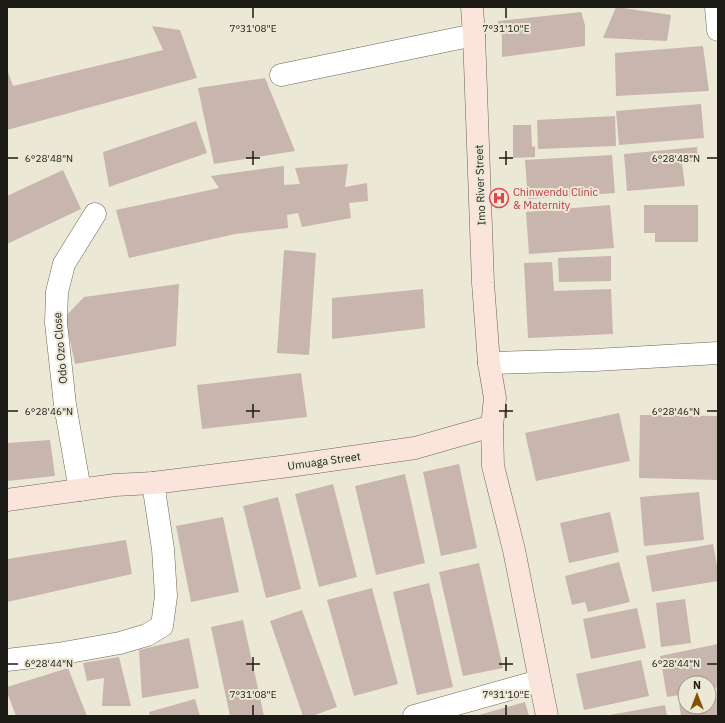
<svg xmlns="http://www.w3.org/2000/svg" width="725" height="723" viewBox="0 0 725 723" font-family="'IBM Plex Sans',sans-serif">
<rect width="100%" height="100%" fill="#ece8d6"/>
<g fill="#c8b5ae">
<path d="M616 7 671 15 667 41 603 38Z"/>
<path d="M581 12 585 25V46L502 57V37L498 21Z"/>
<path d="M152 26 180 30 197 78 7 130V69L13 86 163 50Z"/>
<path d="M703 46 709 91 616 96 615 53Z"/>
<path d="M265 78 295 151 214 164 198 88Z"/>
<path d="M701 104 704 138 619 145 616 111Z"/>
<path d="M615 116 616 146 538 149 537 120Z"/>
<path d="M196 121 207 153 109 187 103 152Z"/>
<path d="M513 125H531L532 147 535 146V157L513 158Z"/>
<path d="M697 147 698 161 682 163 685 186 627 191 624 154Z"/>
<path d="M612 155 615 193 528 199 525 160Z"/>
<path d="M348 164 345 187 367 183 368 201 349 203 351 218 302 227 298 213 287 215 288 228 235 234 129 258 116 210 219 188 211 176 284 166V185L300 184 295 168Z"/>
<path d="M63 170 81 209 7 244V196Z"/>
<path d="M610 205 614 248 529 254 526 212Z"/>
<path d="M644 205H698V242H655V233H644Z"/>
<path d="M284 250 316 253 309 355 277 353Z"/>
<path d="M611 256V281L559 282 558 258Z"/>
<path d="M552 262 554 291 611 289 613 334 528 338 524 263Z"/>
<path d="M179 284 176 346 75 364 65 317 84 297Z"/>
<path d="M423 289 425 328 332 339V298Z"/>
<path d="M301 373 307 417 202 429 197 385Z"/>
<path d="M619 413 630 461 536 481 525 433Z"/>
<path d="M640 415 718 416V480L639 478Z"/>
<path d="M50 440 55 476 7 481V443Z"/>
<path d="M459 464 477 548 441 556 423 472Z"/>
<path d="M405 474 425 563 376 575 355 486Z"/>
<path d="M333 484 357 577 319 587 295 494Z"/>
<path d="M699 492 704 540 644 546 640 497Z"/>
<path d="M278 497 301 589 266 598 243 506Z"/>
<path d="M610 512 619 552 569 563 560 523Z"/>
<path d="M223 517 239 592 191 602 176 526Z"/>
<path d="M126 540 132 574 7 602V559Z"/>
<path d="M713 544 718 571V581L652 592 646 556Z"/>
<path d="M619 562 630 602 588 612 585 602 572 605 565 576Z"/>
<path d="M479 563 503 668 463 676 439 572Z"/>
<path d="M429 583 453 687 417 695 393 592Z"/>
<path d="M372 588 398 684 354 696 327 600Z"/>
<path d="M685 599 691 643 661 647 656 603Z"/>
<path d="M637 608 646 648 591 659 583 619Z"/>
<path d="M302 610 337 707 312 716H303L270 621Z"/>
<path d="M243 620 264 716H230L211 627Z"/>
<path d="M189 638 199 688 142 698 139 650Z"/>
<path d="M718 644V687L709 689V683H685V694L667 697 660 656Z"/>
<path d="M119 657 131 706H102L104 678 87 681 83 663Z"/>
<path d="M641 660 649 696 584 710 576 674Z"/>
<path d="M68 668 87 716H16L7 692V687Z"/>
<path d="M718 698V716H681L679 703H685V707H709V700Z"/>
<path d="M195 699 200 716H150L149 712Z"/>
<path d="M525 702 529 716H475Z"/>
<path d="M665 705 667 716H610V715Z"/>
</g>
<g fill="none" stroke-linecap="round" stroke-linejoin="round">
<g stroke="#696555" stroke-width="23">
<g id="street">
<path d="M716 7 718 30"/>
<path d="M281 75 474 35"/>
<path d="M489 363 595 360 718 353"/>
<path d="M80 490 65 405 61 368 56 323 57 292 64 264 95 214"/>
<path d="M7 660 58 654 120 643 147 635 162 626 166 596 163 549 153 483"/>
<path d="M414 716 539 681"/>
</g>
</g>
<g stroke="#696555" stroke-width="23">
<g id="secondary">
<path d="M472 7 474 35 483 283 489 363 495 398 492 426 493 466 514 550 547 716"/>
<path d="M7 500 115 485 153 483 289 466 415 448 492 426"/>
</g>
</g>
<use href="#street" stroke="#fff" stroke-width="22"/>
<use href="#secondary" stroke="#fae4dc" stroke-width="22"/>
</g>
<path fill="none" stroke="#1d1b15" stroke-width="1.5" d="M253 8V18M506 8V18M253 151V165M506 151V165M8 158H18M246 158H260M499 158H513M707 158H717M253 404V418M506 404V418M8 411H18M246 411H260M499 411H513M707 411H717M253 657V671M506 657V671M8 664H18M246 664H260M499 664H513M707 664H717M253 705V715M506 705V715"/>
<defs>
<g id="hospital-ring" transform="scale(1)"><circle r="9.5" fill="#ece8d6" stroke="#e0444e" stroke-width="1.5"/><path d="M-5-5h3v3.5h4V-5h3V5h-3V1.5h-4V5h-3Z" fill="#e0444e"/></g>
</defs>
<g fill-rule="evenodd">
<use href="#hospital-ring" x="499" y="198"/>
</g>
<g text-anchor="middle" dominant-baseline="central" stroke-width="4" stroke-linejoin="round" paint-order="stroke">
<g font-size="11" fill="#1d1b15" stroke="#ece8d6">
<text transform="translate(480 185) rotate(-92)">Imo River Street</text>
<text transform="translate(60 348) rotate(-95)">Odo Ozo Close</text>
<text transform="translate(324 461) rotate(-8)">Umuaga Street</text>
</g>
<g font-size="11" fill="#be3a42" stroke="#ece8d6" text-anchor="start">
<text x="513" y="192">Chinwendu Clinic<tspan x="513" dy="13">&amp; Maternity</tspan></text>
</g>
</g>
<g font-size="10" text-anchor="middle" fill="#1d1b15" stroke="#ece8d6" stroke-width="4" stroke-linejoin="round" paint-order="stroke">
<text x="253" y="32">7°31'08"E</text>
<text x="506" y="32">7°31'10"E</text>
<text x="49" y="162">6°28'48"N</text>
<text x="676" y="162">6°28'48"N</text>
<text x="49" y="415">6°28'46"N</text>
<text x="676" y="415">6°28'46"N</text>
<text x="49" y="667">6°28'44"N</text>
<text x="676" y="667">6°28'44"N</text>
<text x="253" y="698">7°31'08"E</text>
<text x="506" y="698">7°31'10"E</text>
</g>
<rect width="725" height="723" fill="none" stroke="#1d1b15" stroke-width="16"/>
<g transform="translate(697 695)"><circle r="19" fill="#ece8d6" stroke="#999689"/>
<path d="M0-3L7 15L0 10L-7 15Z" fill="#875000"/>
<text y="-6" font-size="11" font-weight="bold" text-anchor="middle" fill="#1d1b15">N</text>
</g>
</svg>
